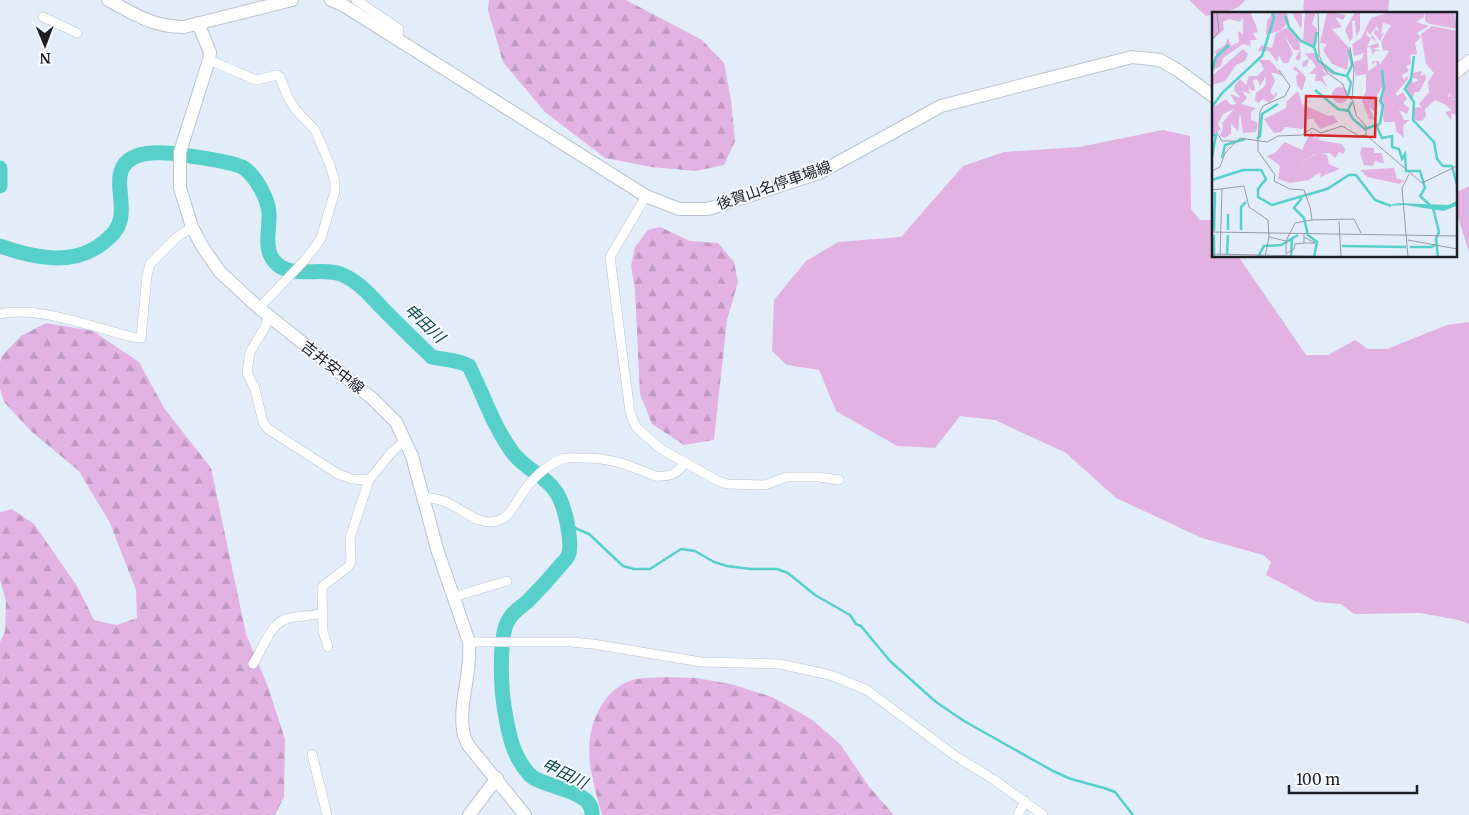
<svg xmlns="http://www.w3.org/2000/svg" width="1469" height="815" viewBox="0 0 1469 815" font-family="Merriweather,'Noto Sans JP',serif">
<defs>
<pattern id="forest-firs" width="22" height="20" patternUnits="userSpaceOnUse" patternTransform="scale(1.25)"><rect width="22" height="20" fill="#e1b2e2"/><path d="M5 1l3.5 6h-7zM16 11l3.5 6h-7z" fill="#c099c2"/></pattern>
</defs>
<rect width="100%" height="100%" fill="#e3edfa"/>
<g fill="#e1b2e2">
<path d="M1189 0H1245C1238 12 1218 13 1206 16Z"/>
<path d="M1304 0H1389L1388 14H1303Z"/>
<path d="M1163 130 1190 136 1191 209 1200 220H1213V256H1238L1306 355H1328L1355 340 1368 349H1387L1447 325 1469 322V624L1459 620 1420 613 1354 614 1341 604 1317 602 1266 575 1271 562 1263 555 1202 538 1116 498 1066 453 995 420 960 416 935 448 897 446 836 411 819 370 787 365 772 351 774 300 806 261 838 242 901 237 963 166 1004 152 1079 147Z"/>
<path d="M1469 186V252L1456 211 1455 193Z"/>
</g>
<g fill="url(#forest-firs)">
<path d="M489 0H626L702 40 724 63 731 100 735 141 724 165 696 171 651 167 605 158 545 112 503 62 488 10Z"/>
<path d="M660 227 690 241 718 243 734 262 738 282 727 320 714 440 684 445 652 424 640 394 635 289 631 266 635 247 648 230Z"/>
<path d="M46 323 93 331 139 362 164 408 211 468 246 634 268 687 285 739 284 797 275 815H0V642L5 631 6 601 0 580V512L12 509 34 524 77 586 94 620 117 625 137 618 136 590 110 523 79 471 32 432 4 402 0 389V362L2 356 21 336Z"/>
<path d="M665 677 696 678 731 684 772 697 811 719 840 744 870 788 894 815H602C592 778 580 744 600 708 607 696 614 688 627 682 637 677 654 678 665 677Z"/>
</g>
<g fill="none" stroke-linecap="round" stroke-linejoin="round">
<path stroke="#57d0c9" stroke-width="2.5" d="M566 521 577 529 589 534 623 566 634 569H650L681 549 695 551 714 562 727 566 751 569H777L788 573 815 595 850 615 856 624 861 626 890 661 936 702 964 721 1053 771 1071 779 1104 788 1115 792 1133 815"/>
<g stroke="#57d0c9" stroke-width="15">
<path d="M0 168V186"/>
<path d="M0 246C34 258 74 267 104 242 112 235 117 231 120 221 124 207 118 190 120 176 124 147 165 152 185 155 199 158 232 161 244 168 256 177 268 198 269 213 270 230 262 251 277 264 293 279 323 266 343 275 359 282 371 296 383 309 399 325 415 341 432 357 445 360 457 359 469 366 484 396 493 426 513 453 528 473 553 477 562 504 566 515 573 545 568 556 566 560 561 564 559 567 549 579 539 590 528 601 522 606 513 612 509 619 498 635 501 692 505 712 509 736 513 756 529 774 542 789 594 788 592 815"/>
</g>
<g stroke="#bac3cf" stroke-width="10">
<g id="street">
<path d="M356 0 399 29 397 39"/>
<path d="M43 17 77 33"/>
<path d="M209 60 256 80 277 75 280 77 287 95 295 109 315 130 330 165 335 182V191L321 238 316 246 303 262 259 308"/>
<path d="M646 196 610 257 630 412 634 423 638 429 661 449 718 481 727 484 765 485 786 477H819L839 480"/>
<path d="M0 314C36 305 96 328 132 337L141 338 147 275 150 264 176 238 192 227"/>
<path d="M269 316 265 327 250 352 247 373 255 389 263 422 268 429 338 474 352 479 369 480"/>
<path d="M422 497C432 498 440 499 448 503 464 510 479 526 497 521 508 519 514 505 520 497 530 481 545 466 562 459 567 457 573 458 578 458 609 457 626 464 655 476 668 477 677 475 684 463"/>
<path d="M453 597 507 581"/>
<path d="M469 642H571L593 644 701 662 780 664 830 675 867 690 954 755 993 779 1043 815"/>
<path d="M328 647 323 631 322 589 323 586 348 567 351 562 350 538 369 480 391 453 405 440"/>
<path d="M253 664C263 649 270 622 289 618 300 616 311 616 322 613"/>
<path d="M312 754 327 815"/>
<path d="M1018 815 1025 801"/>
</g>
</g>
<g stroke="#bac3cf" stroke-width="14">
<g id="secondary">
<path d="M108 0C135 14 152 27 184 27L292 0"/>
<path d="M331 0 343 5 646 196 679 209H708L819 173 941 106 1132 57 1160 60 1179 71 1213 96"/>
<path d="M198 23 210 52 209 60 180 152V188L192 227 202 246 220 272 259 308 373 399 396 422 412 456 437 549 469 642C472 672 459 701 463 730 463 735 466 740 468 745L525 815"/>
<path d="M1455 73 1469 61"/>
<path d="M469 815 497 778"/>
</g>
</g>
<use href="#street" stroke="#fff" stroke-width="9"/>
<use href="#secondary" stroke="#fff" stroke-width="12"/>
</g>
<g text-anchor="middle" dominant-baseline="central" stroke-width="4" stroke-linejoin="round" paint-order="stroke">
<g font-size="15" fill="#1c2024" stroke="#f6f9ff">
<text transform="translate(774 185) rotate(-19)">後賀山名停車場線</text>
<text transform="translate(333 367) rotate(38)">吉井安中線</text>
</g>
<g font-size="16" font-style="italic" fill="#104744" stroke="#f6f9ff">
<text transform="translate(425 323) rotate(43)">申田川</text>
<text transform="translate(565 773) rotate(26)">申田川</text>
</g>
</g>
<g transform="translate(1212 12)">
<rect width="245" height="245" fill="#e3edfa"/>
<path d="M0 0H31L32 3 28 10 18 7 11 10 12 18 0 28ZM213 0H242L245 17 218 12 213 9ZM220 14 245 19V88L241 87 238 80 232 92 223 88 212 98 207 92 217 80 216 70 222 61 214 52 209 22ZM86 79 90 92 116 104 121 103 126 110 108 117 101 107H97L93 108 94 114 90 117 73 115 69 120 62 121 52 107 74 96 75 89ZM99 119 102 126 108 125 106 128 129 132 133 137 132 142 127 140 123 146 118 141 103 142 89 150 90 157 85 161 76 160 55 144 63 141 73 130 90 138Z" fill="#e1b2e2"/>
<path d="M31 0H38L44 13 46 20 41 21 45 28H38L39 34 31 32 11 46 9 54 0 59 5 45 3 39 13 33 16 26 19 34 27 30 26 19 31 22ZM61 0 75 1 77 10 69 18 54 23 55 9ZM90 0V12L89 17 80 1ZM93 0H104L100 12 105 17V30L101 35 91 30ZM115 0 134 3 131 8 123 5 130 15 120 17 138 37 135 58 120 52 111 38 115 32 108 31ZM143 0H148V18L144 25 143 9H140L141 25 138 30 133 18ZM177 0H213L212 5 204 10 217 14 205 21 209 25 203 31 205 42 198 43 199 52 194 54 197 59 190 63 192 68 195 64 196 67 184 81 185 84 191 80 195 87 191 91 197 96 195 102 187 98 192 108H197L191 114 192 126 184 119 183 110H172L168 90 171 74 164 85V100L157 95 163 108 157 107 150 89 154 79V62L144 64 142 54V50L150 47 152 41 142 44 140 32 149 26 159 6ZM171 11 179 13 169 30 171 38 177 39 168 53 167 49H160V53L164 49 165 53 156 59 155 36 158 35 161 43 163 39H170L161 37 167 35 166 31 155 35 159 26 165 30 160 22 159 26 155 24 154 18 158 23 165 14 168 20 163 17 162 21 168 29 172 21 169 22ZM76 15 87 26 89 45 87 49 83 47 88 38H82L72 23 81 41 76 51H71L67 43 65 50 57 39H46L49 33 60 36 64 21ZM31 37 36 42 33 49 24 53 13 69 0 73V64ZM93 41H102L107 50 123 59 121 63 109 56 115 63 110 65 116 76 109 69H103L104 62H97L104 55 100 48 97 47 95 54 91 55 90 50 97 47ZM47 48H58L71 64 59 60 63 69 58 80 62 84 64 79 65 83 57 91 51 87 46 91 43 88 44 81 53 74 54 64 48 74 45 67 41 68 43 78 40 79 36 74 38 82 30 79 35 86 29 92 44 96 39 100V108L46 111 44 120 31 121 28 100 26 120 19 111V122L13 126 8 124 11 116 10 111 22 97 11 102 6 112 9 117 0 124V96L14 87 19 93 24 92 18 82 29 86 22 78 23 73 28 67 34 73 37 64H45L52 57ZM83 54 94 65 90 79 85 73 84 64 87 61 81 57ZM200 58 201 61 210 59 208 64 213 62 214 67 207 80H202L201 87 194 77 200 68 201 71 207 68 199 65ZM120 83a8 8 0 1 1 16 0a8 8 0 1 1-16 0ZM238 80 241 88H245V104L240 101 239 108 233 100 240 98 232 92V83L237 85ZM200 102a7 7 0 1 1 14 0a7 7 0 1 1-14 0ZM150 135 162 136V141H170L172 152 163 149 161 154 152 153 148 141ZM106 141 115 143 117 152 128 157 108 165 109 161 105 162 97 168 78 171 66 167 68 154 85 161 90 157 89 150ZM182 156 185 167 192 168 188 172 155 165 148 158Z" fill="#e1b2e2" fill-rule="evenodd"/>
<path d="M245 189 244 194 231 199 193 193 174 194 187 191 236 193Z" fill="#57d0c9"/>
<path fill="none" stroke="#57d0c9" stroke-width="2.5" d="M73 4 77 15 89 29 102 35M105 20 102 35 106 48 122 61 135 64 139 71 136 84M202 44 199 67 193 77 202 90 201 108 222 130 225 147 231 154H240L245 173M0 59 4 45 17 33M135 64 140 53 137 38M103 78 126 97 137 99M140 90 136 98 141 107 153 117 164 113 170 126 180 124V135L187 137 190 147 193 142 194 159H208L213 176 208 184 220 195M0 95 10 81 50 44 62 6 60 0M165 114 168 111 171 93 168 89 172 76 170 58M0 123H4L0 145M45 127 48 124 50 102 66 92M10 146 13 133 33 127M0 168 31 158H49L54 167 46 177V185L60 193 115 177 137 163H144L163 188 179 194M90 186 82 196 92 206 96 223 105 230 102 245M221 196 227 220 224 227 226 245M16 218V202M29 218V195L34 190M2 219 3 180M130 234 194 235M198 235H219L225 232M15 242 16 223M2 245V223M46 245 52 234 69 233 86 223M79 245 80 226"/>
<path fill="none" stroke="#939ba4" stroke-width="1" d="M106 0 107 43 115 61 131 72 134 82 141 89 144 103 154 114V123M0 28 7 19 5 0M138 35 142 58 140 87M4 119 10 129H23M154 123 210 171 245 154M46 128 48 100 51 94 73 84 78 74 67 58M46 128V139L63 163 62 169 78 177 92 178 98 195 100 208 83 211 74 229M0 159 8 155 13 141 28 126 55 130 66 124 90 123 100 116 109 121 130 114 147 124 154 123M0 178 32 174 37 195 56 208 57 225 74 229V245M100 208 142 207 149 221M127 209 129 245M0 220 245 224M196 228 245 237M92 231H103L92 225M75 241 82 237 83 232 92 231V222M0 242 134 245M8 245 10 177M53 245 57 225M196 245 190 176 197 162"/>
<path fill="#d62828" fill-opacity="0.15" stroke="#d62828" stroke-width="2.5" d="M94 84 164 86 163 125 93 123Z"/>
<rect width="245" height="245" fill="none" stroke="#1c2024" stroke-width="2.5"/>
</g>
<g transform="translate(45 45) rotate(179)" stroke="#f6f9ff" stroke-width="4" paint-order="stroke">
<path d="M0-4L9 19L0 12L-9 19Z" fill="#1c2024"/>
<text y="-8" font-size="14" font-weight="bold" text-anchor="middle" fill="#1c2024">N</text>
</g>
<path d="M1289 785v8h128v-8" fill="none" stroke="#1c2024" stroke-width="2.5"/>
<text x="1296" y="785" font-size="15" fill="#1c2024" stroke="#f6f9ff" stroke-width="4" paint-order="stroke">100 m</text>
</svg>
